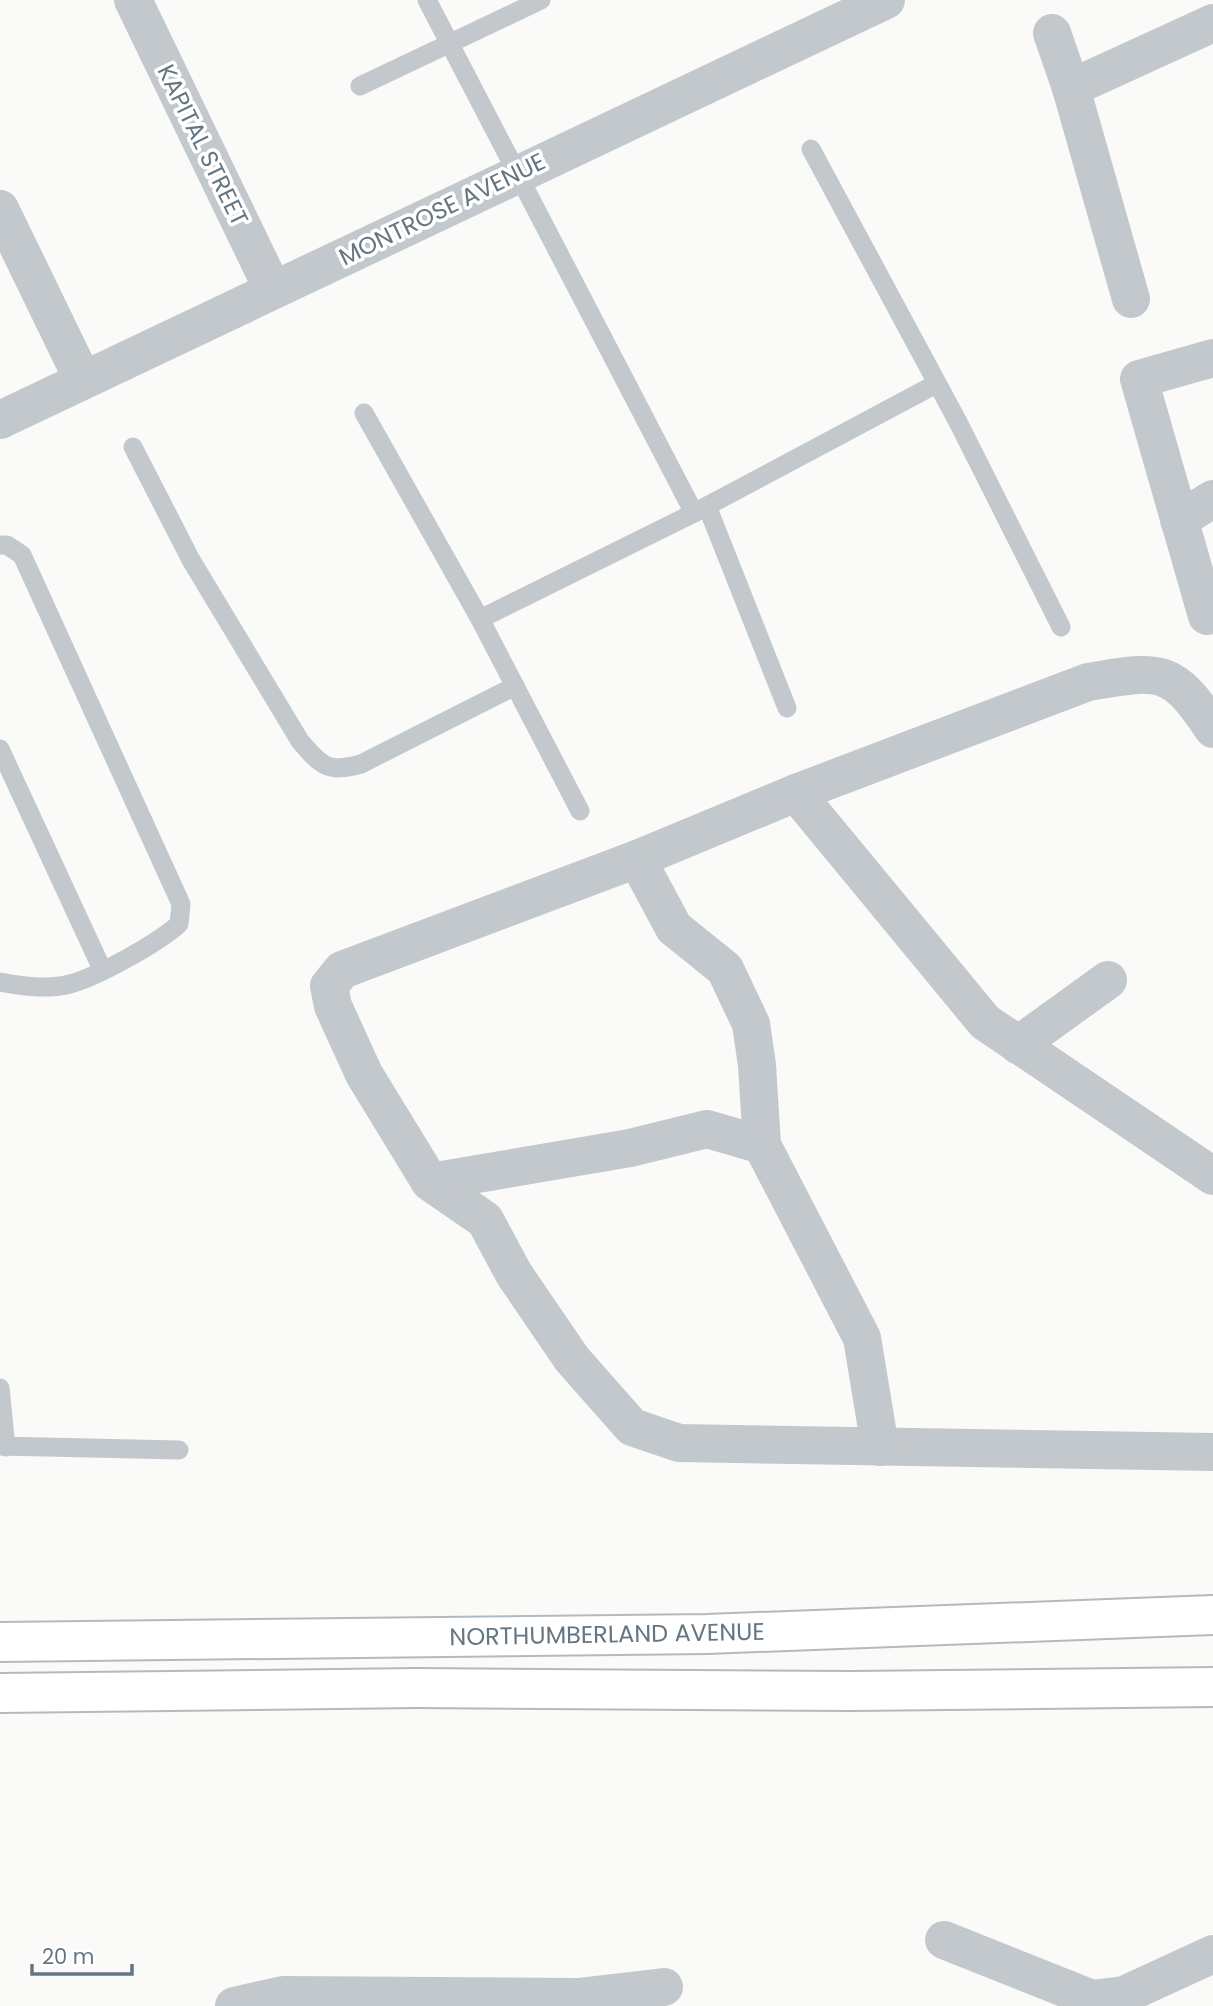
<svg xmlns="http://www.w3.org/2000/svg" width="1213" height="2006" viewBox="0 0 1213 2006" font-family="Poppins,sans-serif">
<rect width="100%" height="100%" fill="#fafaf8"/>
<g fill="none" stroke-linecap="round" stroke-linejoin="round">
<g stroke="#b3babf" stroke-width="42">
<g id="secondary">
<path d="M0 1642 707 1634 1213 1615"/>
<path d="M0 1693 417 1688 852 1691 1213 1687"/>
</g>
</g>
<g stroke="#c3c8cc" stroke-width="19">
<path d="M427 0 694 513"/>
<path d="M360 86 541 0"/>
<path d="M811 149 958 422 1061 627"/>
<path d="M364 413 480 619 580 811"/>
<path d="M133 447 191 560 300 741C322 767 328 773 361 764L515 686"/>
<path d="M707 506 787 708"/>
<path d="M0 545H7L22 555 181 904 179 924C158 943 97 977 70 984 47 990 22 986 0 982"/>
<path d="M480 619 694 513 936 384"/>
<path d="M0 749 102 969"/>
<path d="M0 1388 6 1447"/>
<path d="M0 1446 179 1450"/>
</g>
<g stroke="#c3c8cc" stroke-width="38">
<path d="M133 0 273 290"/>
<path d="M1052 33 1071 88 1131 299"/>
<path d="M1071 88 1213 23"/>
<path d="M0 209 83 380"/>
<path d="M0 420 886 0"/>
<path d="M1179 520 1213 499"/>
<path d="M1207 616 1139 379 1213 358"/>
<path d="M1213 729C1172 666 1159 670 1088 682L796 793 637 859 342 970 329 986 333 1006 364 1074 430 1182 485 1220 514 1274 572 1359 632 1427 679 1443 1213 1452"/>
<path d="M796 793 985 1022 1213 1176"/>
<path d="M637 859 674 928 725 969 751 1024 757 1065 762 1145 862 1338 880 1447"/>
<path d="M1018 1045 1108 980"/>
<path d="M430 1182 630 1148 707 1129 762 1145"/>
<path d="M944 1940 1092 1999 1124 1995 1213 1954"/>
<path d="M234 2006 283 1995 578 1997 664 1987"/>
</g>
<use href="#secondary" stroke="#fff" stroke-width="38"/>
</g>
<g text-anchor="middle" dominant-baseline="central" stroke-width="7" stroke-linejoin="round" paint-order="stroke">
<g font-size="24" fill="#657683" stroke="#fff">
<text transform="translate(203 145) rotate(64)">KAPITAL STREET</text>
<text transform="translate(442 209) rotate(-26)">MONTROSE AVENUE</text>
<text transform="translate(607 1634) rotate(-1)">NORTHUMBERLAND AVENUE</text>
</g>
</g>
<path d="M32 1964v10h100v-10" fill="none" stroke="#657683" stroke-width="3.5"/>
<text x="42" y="1964" font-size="21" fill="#657683" stroke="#ffffff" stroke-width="5" paint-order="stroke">20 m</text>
</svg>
